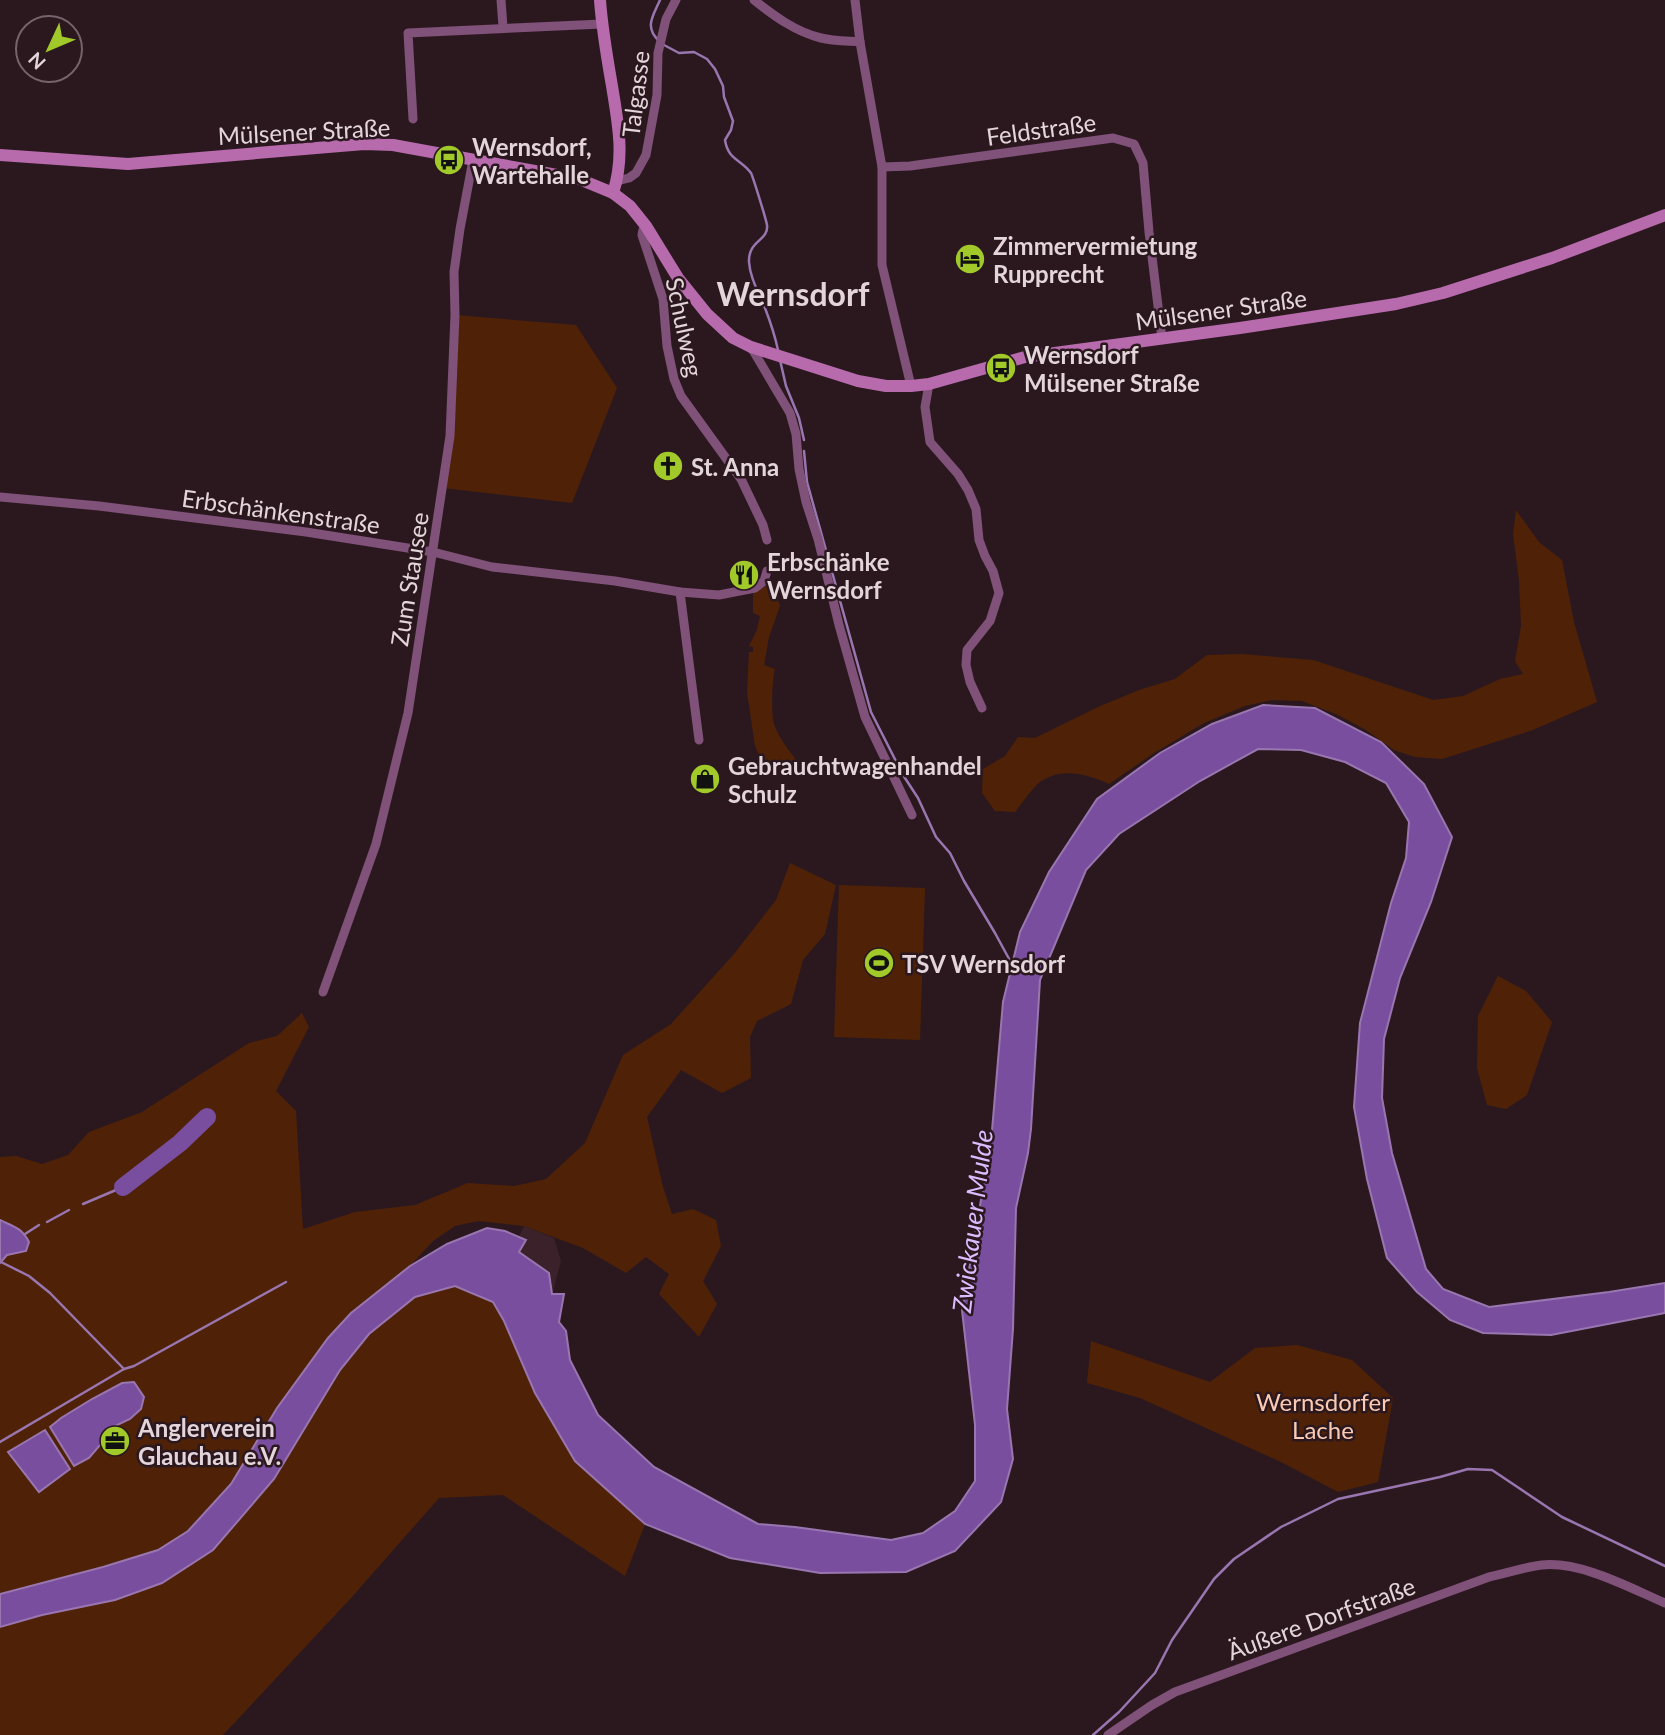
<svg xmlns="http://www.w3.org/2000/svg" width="1665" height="1735" viewBox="0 0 1665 1735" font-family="Lato,sans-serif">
<rect width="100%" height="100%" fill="#2b181f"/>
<path fill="#3a212a" d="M524 1226 554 1238 561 1261 552 1295 519 1251 525 1241 519 1237Z"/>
<g fill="#4f2207">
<path d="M455 315 576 325 617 388 572 503 443 488Z"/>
<path d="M1516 510 1539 542 1562 560 1574 622 1597 702 1533 730 1442 759 1415 757 1394 750 1366 730 1336 714 1302 701 1272 700 1245 706 1204 723 1154 753 1109 784C1089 775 1066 768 1045 779 1035 783 1022 804 1015 812L995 811 982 793 983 769 1005 756 1018 737 1035 738 1098 707 1139 690 1175 679 1207 655 1241 654 1313 660 1433 700 1463 696 1500 679 1523 674 1515 661 1521 626 1519 580 1513 534Z"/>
<path d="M771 579 780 606 769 637 764 665 775 669C772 680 771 714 774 724 779 738 789 751 798 762L767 773 755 746 747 692 749 652H753V647L749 646 757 630 760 616 753 613V590L764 587Z"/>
<path d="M790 863 836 885 825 934 803 960 791 1004 757 1021 750 1037 751 1078 722 1093 681 1070 647 1117 663 1187 672 1214 693 1209 716 1220 721 1246 703 1281 717 1304 699 1337 659 1294 669 1274 646 1257 626 1273 583 1248 524 1226 478 1221 455 1226 433 1241 410 1266 351 1313 328 1338 277 1408 231 1484 188 1531 158 1550 103 1567 0 1594V1157L16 1156 42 1164 68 1155 89 1132 142 1112 249 1043 277 1036 302 1013 309 1027 276 1091 296 1111 303 1229 355 1212 415 1205 468 1183 514 1186 546 1179 585 1143 623 1055 671 1024 734 954 776 900Z"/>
<path d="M839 885 925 888 920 1040 834 1037Z"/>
<path d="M1498 976 1526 991 1552 1022 1527 1095 1506 1109 1487 1105 1477 1068 1478 1016Z"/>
<path d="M455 1286 493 1302 575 1461 645 1524 625 1576 503 1495 439 1498 351 1598 223 1735H0V1627L42 1615 115 1600 162 1583 274 1479 340 1370 369 1334 415 1297Z"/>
<path d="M1091 1341 1210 1382 1255 1348 1297 1345 1352 1360 1393 1398 1378 1482 1338 1492 1281 1462 1140 1398 1087 1383Z"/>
</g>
<g fill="#794e9e" stroke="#9976b0" stroke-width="2">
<path d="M1263 705 1315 708 1381 742 1424 784 1452 837 1431 902 1400 978 1384 1039 1382 1098 1392 1153 1426 1269 1443 1289 1489 1307 1609 1292 1665 1283V1313L1551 1335 1483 1333 1450 1320 1417 1292 1387 1258 1367 1179 1354 1107 1360 1023 1391 903 1406 858 1409 822 1386 783 1345 762 1301 750 1258 749 1200 781 1119 834 1086 870 1040 980 1031 1129 1028 1153 1016 1208 1013 1329 1007 1409 1013 1459 1001 1502 955 1551 906 1572 820 1573 730 1558 645 1524 575 1461 535 1393 504 1321 493 1302 455 1286 415 1297 369 1334 340 1370 274 1479 213 1550 162 1583 115 1600 42 1615 0 1627V1594L103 1567 158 1550 188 1531 231 1484 277 1408 328 1338 351 1313 410 1266 447 1244 487 1228 505 1231 526 1240 519 1252 549 1273 552 1294H564L559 1322 566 1331 570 1360 598 1415 654 1467 758 1524 795 1527 891 1540 923 1533 955 1511 975 1481V1425L962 1310 991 1142 1003 1002 1020 932 1049 872 1097 799 1160 753 1212 724Z"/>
<path d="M0 1220C14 1227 21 1227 29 1242L26 1251 7 1255 0 1263Z"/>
<path d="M134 1382 144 1397 141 1409 130 1419 117 1425 89 1458 74 1466 50 1427 61 1418 92 1399 122 1383Z"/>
<path d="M45 1430 70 1469 39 1492 8 1452Z"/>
</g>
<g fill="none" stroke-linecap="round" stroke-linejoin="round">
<g stroke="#9976b0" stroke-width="2.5">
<path d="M659 41C644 27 653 16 660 0"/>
<path d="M664 45 679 53 694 52 707 59 715 69 723 86 724 97 733 121 731 130 725 140C728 160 741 159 751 173 753 177 766 219 767 225 769 241 748 240 749 262 750 278 759 293 765 308 770 321 775 336 778 350"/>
<path d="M780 360 786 386 799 418 804 440"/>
<path d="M804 451 807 482 871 712 903 775 918 798 936 837 950 853 964 881 995 933 1014 968"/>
<path d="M83 1204 123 1187"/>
<path d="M47 1222 69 1210"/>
<path d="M25 1234 39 1225"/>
<path d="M1 1262 29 1276 50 1293 124 1369"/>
<path d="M0 1442 124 1369 134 1366 286 1282"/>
<path d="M1093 1735 1119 1712 1155 1673 1172 1640 1214 1579 1234 1559 1281 1527 1338 1499 1440 1477 1468 1469 1492 1470 1562 1517 1665 1566"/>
</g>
<path stroke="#794e9e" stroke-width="18" d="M123 1187 180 1143 207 1117"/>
<g stroke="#805179" stroke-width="9">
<path d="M501 0 503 27"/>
<path d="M754 0C774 16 796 32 821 38 833 41 847 41 860 42"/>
<path d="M855 0 860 42 882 167 910 166 1113 138 1134 144 1143 163 1149 232 1162 339"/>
<path d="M413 119 408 33 602 24"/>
<path d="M882 167V265L911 386"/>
<path d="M617 181 629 178 636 173 646 155 657 95 658 53 666 19 676 0"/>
<path d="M646 226 643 230 642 235 663 299 667 346 674 379 681 396 741 479 763 525 767 540"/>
<path d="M751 347 790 413 796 434 799 469 806 502 818 539 839 625 865 717 912 815"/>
<path d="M929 384 925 407 930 442 958 474 968 490 976 509 979 540 985 556 993 571 999 593 990 621 967 650 966 665 970 682 982 708"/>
<path d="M0 497 99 506 306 532 433 552 492 567 615 581 680 592 719 595 755 588 764 581 767 571"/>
<path d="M680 592 699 740"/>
<path d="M323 992 376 844 408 713 450 436 455 315 454 272 460 229 473 160"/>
<path d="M1108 1735 1152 1705 1175 1692 1489 1577C1507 1573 1525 1567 1542 1565 1581 1561 1630 1588 1665 1603"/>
</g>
<g stroke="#b76bad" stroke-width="12">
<path d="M600 0C602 29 607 57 612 86 618 123 625 157 613 193"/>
<path d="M0 155 128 164 364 144 393 145 579 179 613 193 630 206 646 226 678 278 707 314 733 338 751 347 858 381 886 386H911L929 384 1025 357 1240 328 1396 304 1443 293 1552 258 1665 215"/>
</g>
</g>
<defs>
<g id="bus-disc" transform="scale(1.575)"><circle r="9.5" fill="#a1c929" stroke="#2b181f"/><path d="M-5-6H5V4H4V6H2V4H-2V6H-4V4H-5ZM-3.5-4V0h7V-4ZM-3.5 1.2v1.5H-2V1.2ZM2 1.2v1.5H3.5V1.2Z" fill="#111"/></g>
<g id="hotel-disc" transform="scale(1.575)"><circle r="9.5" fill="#a1c929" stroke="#2b181f"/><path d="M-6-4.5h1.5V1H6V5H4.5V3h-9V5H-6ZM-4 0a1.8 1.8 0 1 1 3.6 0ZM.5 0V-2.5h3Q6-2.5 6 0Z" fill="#111"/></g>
<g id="church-disc" transform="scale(1.575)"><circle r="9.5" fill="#a1c929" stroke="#2b181f"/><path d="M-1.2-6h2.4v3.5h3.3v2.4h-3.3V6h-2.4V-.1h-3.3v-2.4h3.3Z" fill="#111"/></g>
<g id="restaurant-disc" transform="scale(1.575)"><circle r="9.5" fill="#a1c929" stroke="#2b181f"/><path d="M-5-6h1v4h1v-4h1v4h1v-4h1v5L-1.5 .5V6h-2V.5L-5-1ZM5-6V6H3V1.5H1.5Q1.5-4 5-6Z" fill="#111"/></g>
<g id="shop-disc" transform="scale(1.575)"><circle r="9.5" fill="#a1c929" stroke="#2b181f"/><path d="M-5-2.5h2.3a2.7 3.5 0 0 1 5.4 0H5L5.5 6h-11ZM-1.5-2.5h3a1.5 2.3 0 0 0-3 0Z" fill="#111"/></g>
<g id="stadium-disc" transform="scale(1.575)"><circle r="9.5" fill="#a1c929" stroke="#2b181f"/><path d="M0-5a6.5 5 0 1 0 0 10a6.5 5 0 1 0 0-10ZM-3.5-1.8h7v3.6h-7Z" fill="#111"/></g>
<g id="office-disc" transform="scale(1.575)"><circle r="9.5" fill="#a1c929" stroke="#2b181f"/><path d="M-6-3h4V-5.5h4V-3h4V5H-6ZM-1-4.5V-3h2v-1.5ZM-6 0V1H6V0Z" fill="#111"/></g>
</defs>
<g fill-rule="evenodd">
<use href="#bus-disc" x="449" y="160"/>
<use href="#hotel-disc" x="970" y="259"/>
<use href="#bus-disc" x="1001" y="368"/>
<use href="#church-disc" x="668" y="466"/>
<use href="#restaurant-disc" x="744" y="575"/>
<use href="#shop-disc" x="705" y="779"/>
<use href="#stadium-disc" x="879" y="963"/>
<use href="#office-disc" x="115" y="1441"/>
</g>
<g text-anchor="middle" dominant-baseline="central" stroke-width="5" stroke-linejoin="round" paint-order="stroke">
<g font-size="24" fill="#e3d5d9" stroke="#2b181f">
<text transform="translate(635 94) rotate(-83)">Talgasse</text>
<text transform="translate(1041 129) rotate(-8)">Feldstraße</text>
<text transform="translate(304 131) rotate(-3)">Mülsener Straße</text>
<text transform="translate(1221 309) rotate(-8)">Mülsener Straße</text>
<text transform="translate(685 327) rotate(78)">Schulweg</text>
<text transform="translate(281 511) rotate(8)">Erbschänkenstraße</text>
<text transform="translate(409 579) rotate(-81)">Zum Stausee</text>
<text transform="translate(1321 1618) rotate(-20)">Äußere Dorfstraße</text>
</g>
<g font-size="24" font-weight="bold" fill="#e3d5d9" stroke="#2b181f" text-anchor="start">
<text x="472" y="146">Wernsdorf,<tspan x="472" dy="28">Wartehalle</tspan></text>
<text x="993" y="245">Zimmervermietung<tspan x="993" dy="28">Rupprecht</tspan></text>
<text x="1024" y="354">Wernsdorf<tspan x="1024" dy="28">Mülsener Straße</tspan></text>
<text x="691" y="466">St. Anna</text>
<text x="767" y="561">Erbschänke<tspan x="767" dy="28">Wernsdorf</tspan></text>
<text x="728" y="765">Gebrauchtwagenhandel<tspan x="728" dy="28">Schulz</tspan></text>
<text x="902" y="963">TSV Wernsdorf</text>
<text x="138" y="1427">Anglerverein<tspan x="138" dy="28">Glauchau e.V.</tspan></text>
</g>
<g font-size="24" fill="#facab2" stroke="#2b181f">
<text x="1323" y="1401">Wernsdorfer<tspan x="1323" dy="28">Lache</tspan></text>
</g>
<g font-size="26" font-style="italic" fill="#dcbcfe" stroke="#2b181f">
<text transform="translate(972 1221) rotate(-83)">Zwickauer Mulde</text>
</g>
<g font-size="32" font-weight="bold" fill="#e3d5d9" stroke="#2b181f">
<text x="793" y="293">Wernsdorf</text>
</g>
</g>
<g transform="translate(49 49) rotate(226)"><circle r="33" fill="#2b181f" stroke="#756469" stroke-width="2"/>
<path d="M0-5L12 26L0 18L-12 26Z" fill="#a1c929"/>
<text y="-10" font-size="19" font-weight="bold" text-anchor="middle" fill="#e3d5d9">N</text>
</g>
</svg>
